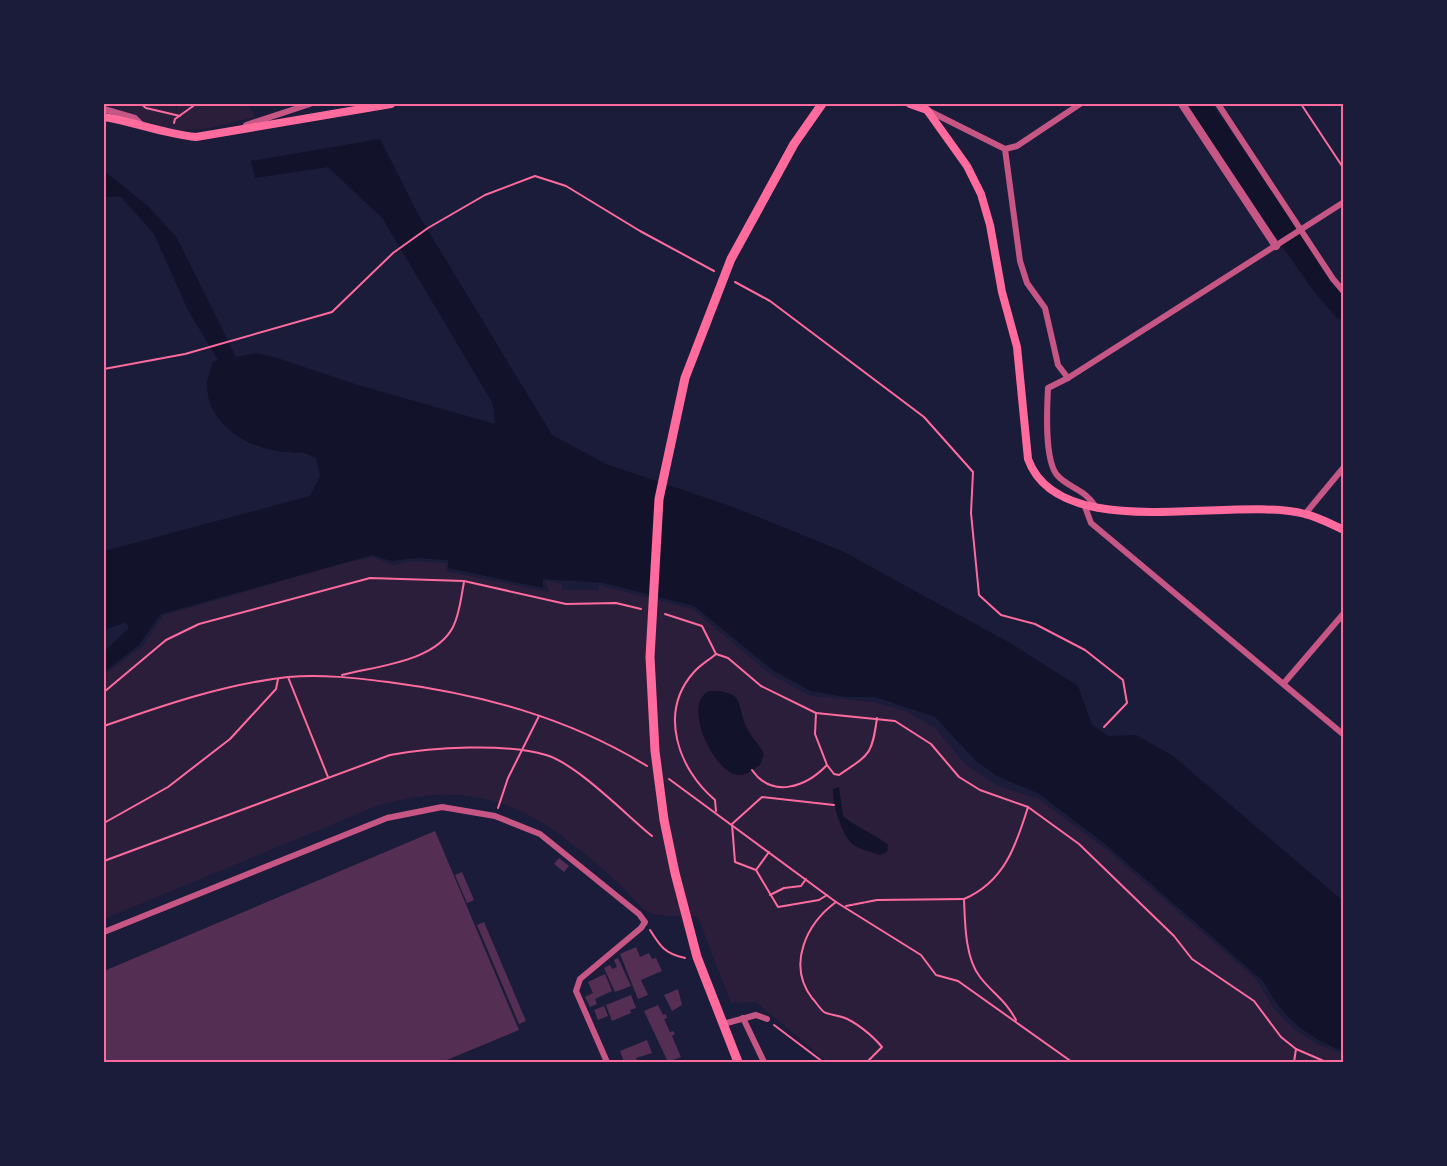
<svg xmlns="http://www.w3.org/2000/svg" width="1447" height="1166" viewBox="0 0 1447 1166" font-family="Arial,sans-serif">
<rect width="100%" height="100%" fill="#1b1b3a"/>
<g fill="#2a1e3b">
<path d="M104 104H248L255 117 210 128 170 132 146 125 136 115Z"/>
<path d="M373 557 393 565 411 561 446 563V571L549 592 545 580 562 584V590H599V585L693 609 770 674 811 696 873 702 906 711 935 728 966 765 998 786 1039 799 1107 850 1255 978 1275 1010 1294 1029 1317 1044 1343 1054V1062H827L756 1002 731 1003 698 917C687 916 657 917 648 912 636 904 626 889 615 880 538 811 485 776 379 805L104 919V675L142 647 164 615 344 563Z"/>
</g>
<g fill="#12122b">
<path d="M380 139 418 214 552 435 606 464 733 507 842 551 1010 643 1078 686 1092 725 1109 736 1136 735 1173 756 1343 901V1051C1305 1036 1283 1018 1263 981L1105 844 1038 793 997 776 975 760 935 717 875 697H846L811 691 774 671 694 606 604 583 543 579V588L448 568V560L416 558 391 561 372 555 161 614 138 646 104 672V652L129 628 126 622 104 630V551L310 496 320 476 316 458C301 450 300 454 285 452 249 449 207 425 207 385 207 378 211 369 213 362L218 360 188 310 154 234 121 197H104V171L148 206 177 238 236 357 256 353 274 357 358 385 495 424 493 404 383 219 328 167 255 178 251 161Z"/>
<path d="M709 691C748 691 735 705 748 730 752 738 760 745 764 754L760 765C752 770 744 778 734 774 712 767 682 704 709 691Z"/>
<path d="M839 787 843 816C857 828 874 833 888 845L887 852 880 855C872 852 861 850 854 845 842 837 832 803 833 789Z"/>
</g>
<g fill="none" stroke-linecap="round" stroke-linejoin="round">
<path stroke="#12122b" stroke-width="24" d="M1197 104 1324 285 1344 308"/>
</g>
<g fill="#542f53">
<path d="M435 831 519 1030 442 1062H104V971Z"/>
<path d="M559 858 569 866 564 872 554 864Z"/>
<path d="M462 872 474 900 467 903 455 875Z"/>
<path d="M484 922 526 1021 519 1024 477 925Z"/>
<path d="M636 947 640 957 649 953 652 959 656 958 662 971 641 980 648 995 638 999 620 954Z"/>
<path d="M618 958 631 986 615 992 604 968 610 965 612 969 617 967 614 960Z"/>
<path d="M605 974 612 991 595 999 597 1004 590 1007 585 997 593 993 588 982Z"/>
<path d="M678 989 682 1005 672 1011 664 995Z"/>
<path d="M631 995 636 1008 630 1010 631 1013 612 1021 606 1005Z"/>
<path d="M658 1005 663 1015 666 1014 667 1018 664 1019 670 1032 673 1031 675 1034 672 1036 681 1057 668 1062 644 1011Z"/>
<path d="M604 1006 608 1016 598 1020 594 1010Z"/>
<path d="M647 1040 652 1053 636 1058 638 1062H624L620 1051Z"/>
</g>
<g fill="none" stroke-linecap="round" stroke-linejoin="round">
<g stroke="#ff6b9d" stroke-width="2">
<path d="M141 104 146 108 180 116"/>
<path d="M1301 104 1344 169"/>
<path d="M174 123 175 119 196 104"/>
<path d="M735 282 770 301 924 417 973 472 971 513 979 595 1001 615 1035 624 1085 650 1123 680 1127 703 1104 727"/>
<path d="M104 369 185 354 332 312 393 253 428 228 485 195 535 176 566 186 640 231 714 271"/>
<path d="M665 614 702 626 716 654 728 658 761 686 816 713 895 721 931 744 959 777 980 790 1028 807 1079 844 1174 936 1192 959 1254 1001 1281 1037 1296 1049 1326 1062"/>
<path d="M342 675C376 666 435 662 453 627 460 613 461 597 464 582"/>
<path d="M288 677 328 777"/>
<path d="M104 692 166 640 199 624 370 578 464 581 566 604 616 603 641 609"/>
<path d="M104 726C164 705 225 684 288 677 322 674 355 678 388 682 480 694 567 717 647 766"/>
<path d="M827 765 834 774 839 775C870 754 872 755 877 718"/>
<path d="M752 770C772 799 806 787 827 765L815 734 816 713"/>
<path d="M669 779 836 902 921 955 936 975 958 981 1072 1062"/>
<path d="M498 808 508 778 539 716"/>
<path d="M716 811 715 800C678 769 658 712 694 672 700 665 709 660 716 654"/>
<path d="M104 823 168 787 230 739 276 689 278 679"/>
<path d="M104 861 390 755C433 747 505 743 546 755 577 764 626 815 652 836"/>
<path d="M756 870 769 852"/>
<path d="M770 895 784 888 801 886 806 879"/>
<path d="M827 895 819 900 778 907 756 870 735 862 732 824 762 797 834 805"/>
<path d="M836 902C806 924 787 965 812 998 816 1002 820 1009 824 1012 829 1015 837 1015 842 1017 855 1021 873 1036 882 1047L867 1062"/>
<path d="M846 906 877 900 963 899"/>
<path d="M650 930C660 946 665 954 685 958"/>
<path d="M1016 1020C1005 999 993 994 980 977 965 958 965 923 964 899 1004 882 1016 846 1028 807"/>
<path d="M774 1025 823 1062"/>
<path d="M1294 1062 1296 1049"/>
</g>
<g stroke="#c65784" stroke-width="6">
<path d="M1218 104 1333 279 1344 292"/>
<path d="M104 109 135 118 141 124"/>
<path d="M929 111 1005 149 1017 146 1080 104"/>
<path d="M246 125 310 104"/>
<path d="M1005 149 1020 261 1027 283 1045 308 1058 365 1068 378 1048 388C1047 408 1044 459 1057 475 1068 488 1084 488 1096 507"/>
<path d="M1068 378 1344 202"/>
<path d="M1085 507 1091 523 1344 735"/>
<path d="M1305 514 1344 467"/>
<path d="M1284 683 1344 613"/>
<path d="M104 932 387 818 442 807 495 816 540 834 639 914 645 922 641 928 580 979 576 991 607 1062"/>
<path d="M743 1018 764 1062"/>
<path d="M723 1024 756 1015 767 1019"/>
</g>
<path stroke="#c65784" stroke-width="8" d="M1182 104 1276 246"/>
<g stroke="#ff6b9d" stroke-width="8">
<path d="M910 104 927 110 967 166 981 194 990 225 1002 292 1017 347 1028 459C1059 546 1233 495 1305 514 1318 517 1331 524 1344 530"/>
<path d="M104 117C135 122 164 134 196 137L391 104"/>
</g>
<path stroke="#ff6b9d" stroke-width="9" d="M738 1062 697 957 675 873 664 820 655 751 650 657 659 499 685 378 731 259 794 144 822 104"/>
</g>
<rect width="1447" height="1166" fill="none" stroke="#1b1b3a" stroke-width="210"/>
<rect x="105" y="105" width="1237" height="956" fill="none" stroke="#ff6b9d" stroke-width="2"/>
</svg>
